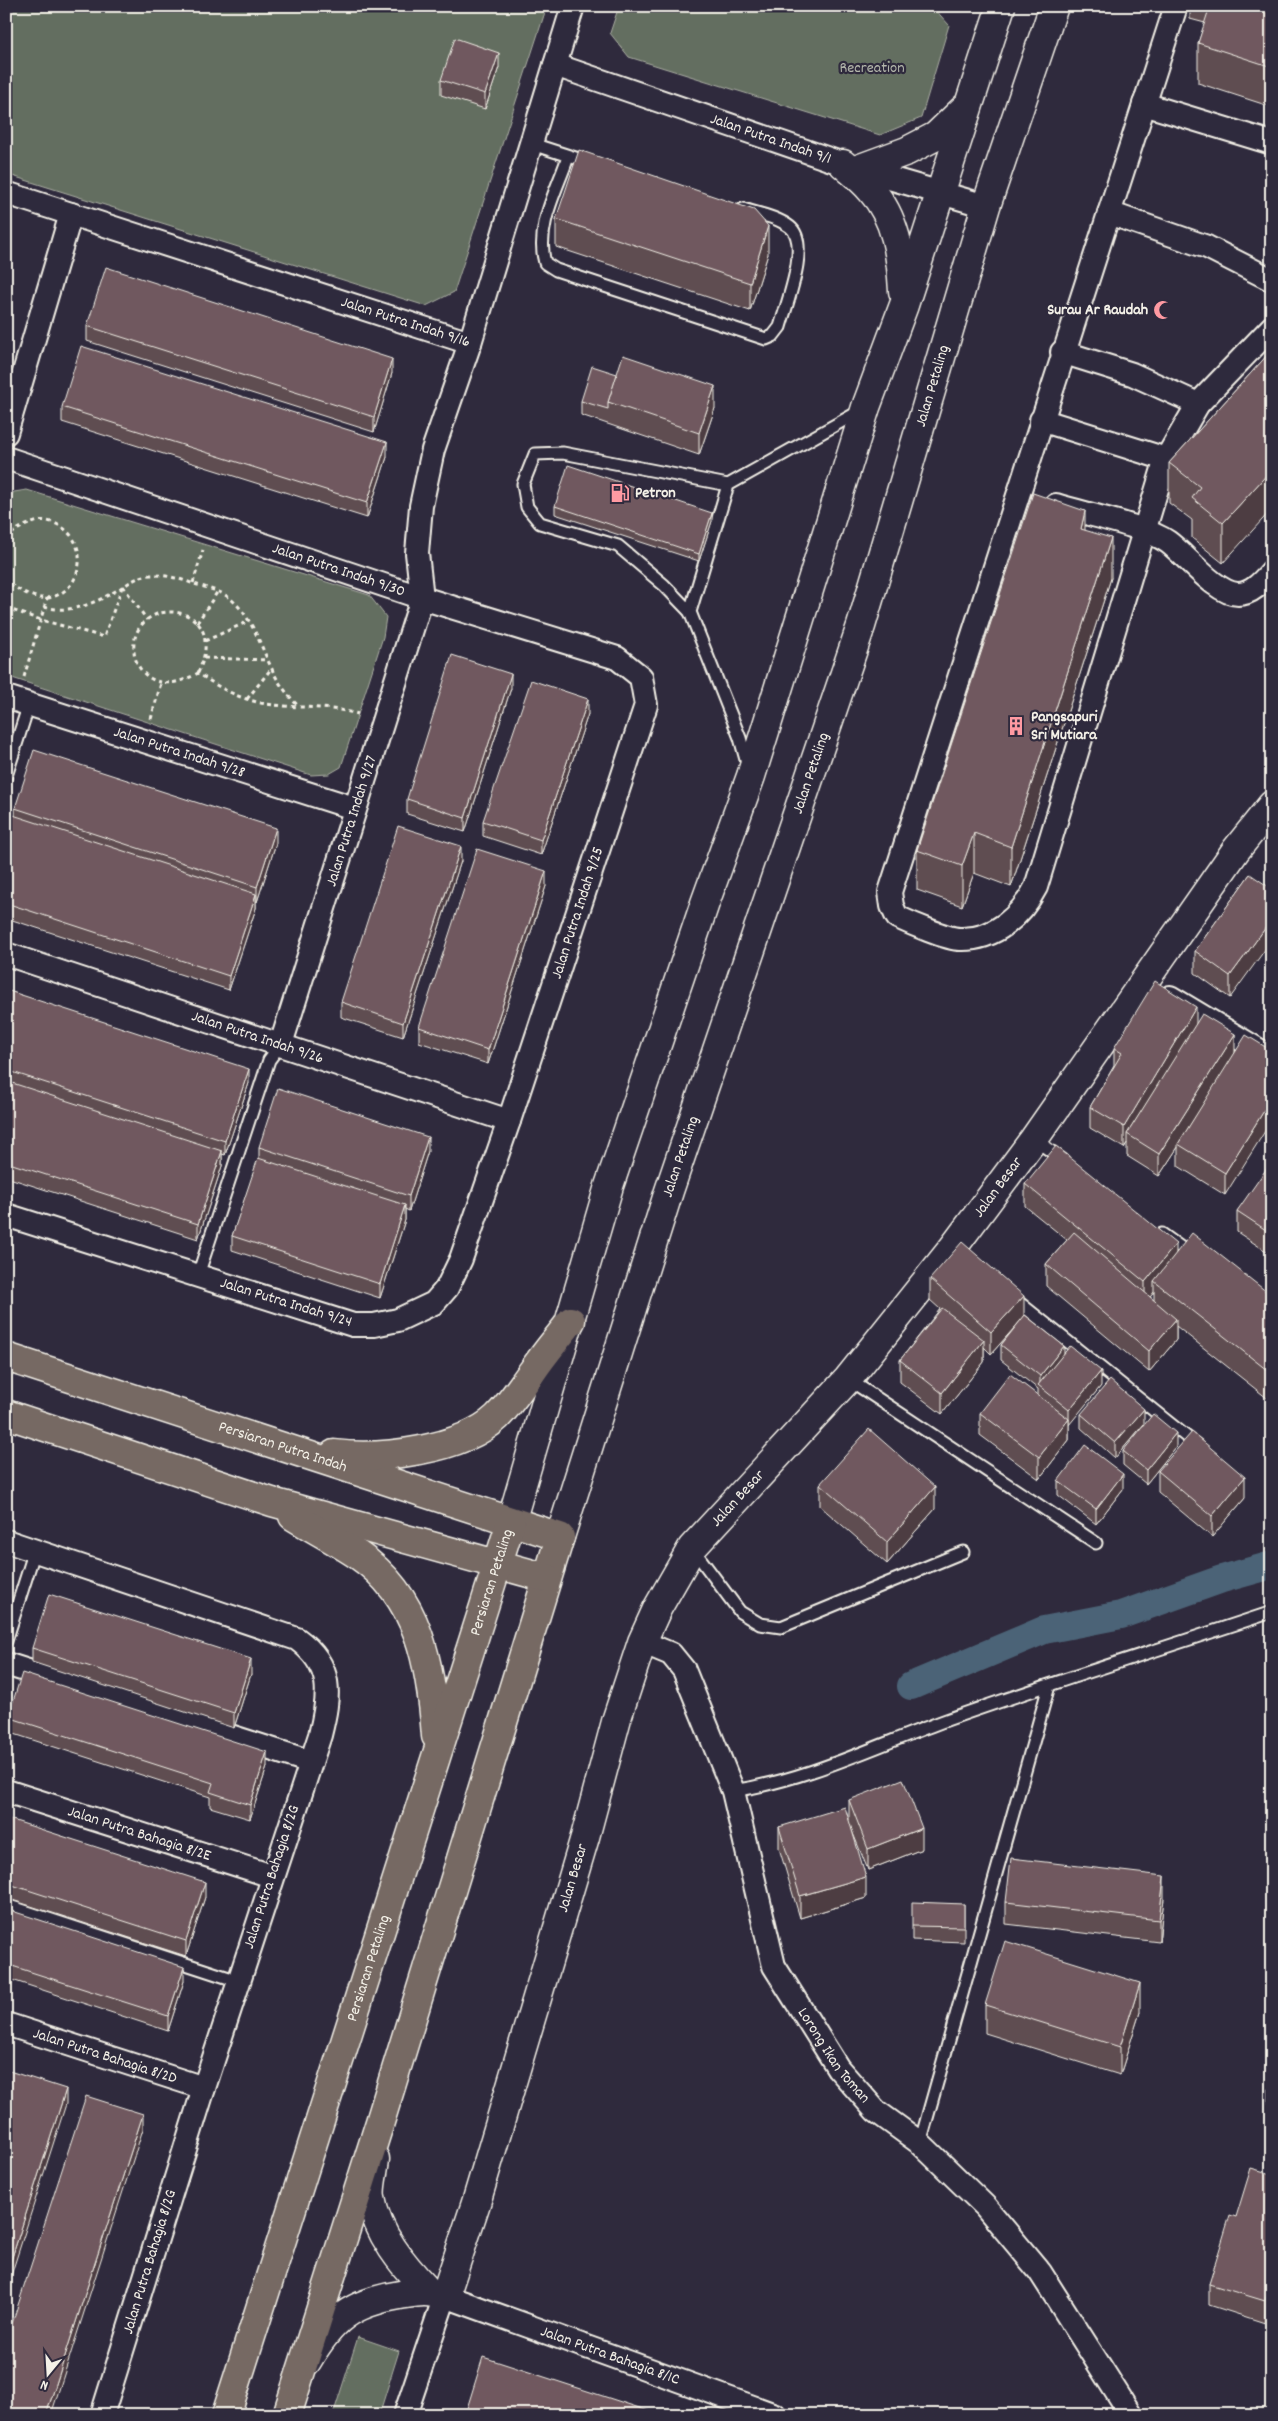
<svg xmlns="http://www.w3.org/2000/svg" width="1278" height="2421" viewBox="0 0 1278 2421" font-family="Dekko,sans-serif">
<rect width="100%" height="100%" fill="#2f2a3d"/>
<filter id="ink" filterUnits="userSpaceOnUse"><feTurbulence type="fractalNoise" baseFrequency=".02" numOctaves="2"/><feDisplacementMap in="SourceGraphic" scale="10" xChannelSelector="R" yChannelSelector="G"/><feConvolveMatrix kernelMatrix="1 2 1 2 8 2 1 2 1" color-interpolation-filters="sRGB"/></filter>
<g filter="url(#ink)">
<g fill="#646e61" stroke="#acb0a4">
<path d="M6 6H547L454 292 426 306 6 174Z"/>
<path d="M619 6H932L949 25 921 118 880 135 629 57 610 33Z"/>
<path d="M27 490 369 595 386 617 383 637 341 767 329 774 311 775 6 676V501L14 492Z"/>
<path d="M358 2337 399 2351 379 2415H333Z"/>
</g>
<g fill="none" stroke-linecap="round" stroke-linejoin="round">
<path stroke="#4c6477" stroke-width="28" d="M911 1686 1044 1630 1121 1615 1222 1579 1272 1565"/>
<g stroke="#f4f1e8" stroke-width="15">
<g id="service">
<path d="M532 144 591 163"/>
<path d="M568 157C557 190 535 228 545 263L556 270 766 339 773 336 780 327C786 305 811 243 790 227 777 217 759 214 743 209"/>
<path d="M690 612 664 585 618 546 540 523 527 507 523 484 535 454 563 453 728 485"/>
<path d="M748 767 740 738 690 612 728 485 862 410"/>
<path d="M6 776 29 704"/>
<path d="M1034 1139 1063 1160"/>
<path d="M1162 1234 1191 1255"/>
<path d="M198 1275 269 1060 281 1044"/>
<path d="M1011 1296 1198 1446"/>
<path d="M848 1379 1096 1543"/>
<path d="M693 1549 740 1612 760 1624 781 1627 963 1552"/>
<path d="M6 1641 35 1550"/>
<path d="M733 1791C806 1780 873 1747 941 1722 1050 1683 1162 1649 1272 1612"/>
<path d="M6 1905 238 1981"/>
<path d="M920 2143 1049 1686"/>
</g>
</g>
<g stroke="#f4f1e8" stroke-width="26">
<g id="minor">
<path d="M1176 6 890 892 892 906 897 917C910 923 947 939 960 939 995 940 1021 916 1036 887L1166 459 1198 404 1272 327"/>
<path id="s1" d="M555 65 858 169 986 206"/>
<path d="M1144 104 1272 143"/>
<path id="s2" d="M6 193 470 343"/>
<path d="M1109 213 1207 247 1272 280"/>
<path d="M1062 352 1132 374 1198 404"/>
<path d="M1041 420 1166 459"/>
<path d="M6 433 71 214"/>
<path id="s3" d="M6 458 422 598 617 658 641 677 646 705 509 1121 461 1259 447 1288 434 1303 398 1320 374 1325H353L6 1215"/>
<path d="M1056 505C1085 514 1145 526 1168 542 1186 555 1216 594 1238 594 1252 594 1263 581 1272 571"/>
<path id="s4" d="M6 697 354 808"/>
<path id="s5" d="M6 954 509 1121"/>
<path d="M1170 997 1272 1058"/>
<path id="s6" d="M281 1044 422 598 417 553 421 506 433 450 470 343 573 6"/>
<path d="M6 1541 297 1639C334 1666 330 1695 320 1735L204 2088 102 2415"/>
<path id="s7" d="M642 1642 671 1654 684 1670 733 1791 774 1966 838 2068 876 2111 920 2143 985 2206 1040 2272 1131 2415"/>
<path d="M6 1664 311 1762"/>
<path id="s8" d="M6 1791 272 1876"/>
<path id="s9" d="M6 2024 204 2088"/>
<path id="s10" d="M405 2415 445 2296 775 2415"/>
</g>
</g>
<g stroke="#f4f1e8" stroke-width="31">
<g id="tertiary">
<path d="M375 2159C374 2171 369 2187 371 2198 377 2234 403 2265 427 2290"/>
<path id="s11" d="M307 2361C332 2319 351 2303 400 2295 420 2292 425 2290 445 2296L476 2203 585 1837 617 1718 642 1642 657 1609 692 1548 848 1379 952 1249 1034 1139 1236 850 1272 805"/>
</g>
</g>
<g stroke="#f4f1e8" stroke-width="31">
<g id="secondary">
<path d="M843 164C852 172 863 180 871 190 896 218 901 255 903 291"/>
<path d="M858 169 907 151 936 136 965 108"/>
<path d="M511 1522 609 1186 705 903 751 776 866 407 904 305 1001 6"/>
<path id="s12" d="M560 1537 669 1191 861 626 986 206 1054 6"/>
</g>
</g>
<g stroke="#f4f1e8" stroke-width="31">
<g id="primary">
<path id="s13" d="M6 1357 560 1537 380 2122 287 2415"/>
<path d="M6 1414 272 1502 547 1578"/>
<path d="M334 1454C380 1460 462 1450 497 1417 511 1403 520 1388 532 1372 544 1354 558 1338 571 1321"/>
<path d="M293 1516C314 1529 337 1541 358 1555 420 1597 431 1667 436 1736"/>
<path id="s14" d="M226 2415 511 1522"/>
</g>
</g>
<g stroke="#f4f1e8" stroke-width="3" stroke-dasharray="4 4" stroke-linecap="butt">
<path d="M6 540C14 529 25 525 38 521 46 519 56 523 63 528 90 547 82 592 48 598 35 600 16 589 6 581"/>
<path d="M193 583 203 550"/>
<path d="M123 586 147 620"/>
<path d="M44 607C73 614 95 603 119 589 129 583 138 576 150 575 164 574 181 579 194 584 207 588 222 591 232 600 253 619 260 645 272 669 278 683 288 695 298 706"/>
<path d="M6 608 41 620 104 637 122 587"/>
<path d="M197 623 218 591"/>
<path d="M205 641 249 621"/>
<path d="M204 658 268 660"/>
<path d="M198 673C202 663 206 654 205 643 205 618 179 607 157 614 112 631 136 710 198 673 219 688 241 700 267 704 299 709 326 705 358 714"/>
<path d="M24 677 47 598"/>
<path d="M247 699 271 669"/>
<path d="M151 719 161 683"/>
</g>
<use href="#service" stroke="#2f2a3d" stroke-width="11"/>
<use href="#minor" stroke="#2f2a3d" stroke-width="22"/>
<use href="#tertiary" stroke="#2f2a3d" stroke-width="28"/>
<use href="#secondary" stroke="#2f2a3d" stroke-width="28"/>
<use href="#primary" stroke="#766964" stroke-width="28"/>
</g>
<g fill="#5f4d51" stroke="#f4f1e8" fill-rule="evenodd">
<path d="M1190 6H1272V107L1198 83V43L1205 23 1190 19Z"/>
<path d="M499 67 485 109 441 95V80Z"/>
<path d="M556 219 768 254 750 311 556 247Z"/>
<path d="M87 326 392 373 374 432 87 341Z"/>
<path d="M1272 350 1223 563 1192 538V520L1169 503V463Z"/>
<path d="M581 401 715 408 699 455 581 415Z"/>
<path d="M62 407 387 457 367 518 62 422Z"/>
<path d="M555 506 712 521 699 561 555 514Z"/>
<path d="M1085 530 1111 578 1011 887 974 873 962 906 917 890V850Z"/>
<path d="M511 688 465 832 407 814V799Z"/>
<path d="M588 714 541 855 483 836V821Z"/>
<path d="M15 808 276 843 257 902 256 901V908L229 990 6 918V835L15 815Z"/>
<path d="M461 861 403 1037 341 1017V1002Z"/>
<path d="M1250 874 1230 998 1195 973V951Z"/>
<path d="M546 886 488 1064 419 1042V1027Z"/>
<path d="M6 990 249 1083 225 1155 222 1154V1166L198 1239 6 1177Z"/>
<path d="M1196 1024 1235 1034 1225 1195 1178 1166V1147L1159 1176 1127 1156V1143L1124 1148 1090 1128V1107L1114 1066V1048Z"/>
<path d="M259 1147 428 1151 409 1211 405 1209V1220L380 1298 232 1250V1236L259 1158Z"/>
<path d="M1272 1171V1255L1237 1232V1211Z"/>
<path d="M1025 1184 1176 1253 1272 1296V1402L1176 1326V1340L1149 1372 1046 1286V1264L1067 1240 1025 1206ZM1154 1292V1300L1150 1297Z"/>
<path d="M930 1279 1024 1316 1101 1386 1069 1424V1440L1039 1479 980 1435V1413L1038 1395V1389L1001 1360V1345L1014 1328 991 1354 984 1347V1362L942 1414 900 1382V1360L940 1309 930 1300Z"/>
<path d="M1081 1414 1144 1424 1115 1458 1081 1428Z"/>
<path d="M1176 1447 1146 1484 1123 1465V1451Z"/>
<path d="M1158 1471 1245 1498 1212 1537 1158 1492Z"/>
<path d="M1058 1481 1123 1489 1096 1524 1058 1495Z"/>
<path d="M820 1484 935 1509 887 1564 820 1506Z"/>
<path d="M32 1648 251 1674 234 1728 32 1662Z"/>
<path d="M8 1717 267 1767 250 1819 210 1807V1797L8 1732Z"/>
<path d="M849 1800 922 1849 868 1870 850 1826 866 1898 800 1918 779 1848V1827L849 1820Z"/>
<path d="M6 1818 205 1897 186 1956 6 1898Z"/>
<path d="M1164 1898 1159 1942 1006 1924V1902Z"/>
<path d="M964 1904V1942L912 1940V1926Z"/>
<path d="M6 1909 184 1981 168 2031 6 1978Z"/>
<path d="M985 2005 1140 2012 1120 2075 985 2033Z"/>
<path d="M1272 2081V2104H1269V2089Z"/>
<path d="M1272 2174 1265 2323 1209 2305V2284L1236 2217Z"/>
</g>
<g fill="#4e3e42" stroke="#f4f1e8">
<path d="M499 53V67L485 109V94Z"/>
<path d="M768 226V254L750 311V283Z"/>
<path d="M7 253V268L6 270V255Z"/>
<path d="M392 359V373L374 432V417Z"/>
<path d="M715 386V408L699 455V433Z"/>
<path d="M387 442V457L367 518V503Z"/>
<path d="M1272 469V509L1223 563V523Z"/>
<path d="M1085 511V551L1081 529Z"/>
<path d="M712 513V521L699 561V554Z"/>
<path d="M1111 538V578L1011 887V847Z"/>
<path d="M511 674V688L465 832V818Z"/>
<path d="M588 699V714L541 855V840Z"/>
<path d="M276 828V843L257 902V887Z"/>
<path d="M974 833V873L962 906V866Z"/>
<path d="M461 846V861L403 1037V1023Z"/>
<path d="M546 871V886L488 1064V1050Z"/>
<path d="M256 894V908L229 990V976Z"/>
<path d="M1272 919V940L1230 998V976Z"/>
<path d="M1196 1007V1028L1127 1134V1143L1124 1148V1127Z"/>
<path d="M1235 1034V1056L1178 1144V1147L1159 1176V1154Z"/>
<path d="M249 1069V1083L225 1155V1141Z"/>
<path d="M1272 1098V1120L1225 1195V1173Z"/>
<path d="M428 1137V1151L409 1211V1196Z"/>
<path d="M222 1151V1166L198 1239V1224Z"/>
<path d="M405 1205V1220L380 1298V1284Z"/>
<path d="M1176 1244V1266L1154 1281V1292L1145 1304V1282Z"/>
<path d="M1024 1296V1317L991 1354V1332Z"/>
<path d="M1176 1319V1340L1149 1372V1351Z"/>
<path d="M984 1340V1362L942 1414V1393Z"/>
<path d="M1064 1346V1361L1040 1386V1376Z"/>
<path d="M1101 1371V1386L1069 1425V1410Z"/>
<path d="M1144 1409V1424L1115 1458V1443Z"/>
<path d="M1069 1419V1440L1039 1479V1457Z"/>
<path d="M1176 1433V1447L1146 1484V1470Z"/>
<path d="M1123 1474V1489L1096 1524V1509Z"/>
<path d="M1245 1477V1498L1212 1537V1516Z"/>
<path d="M935 1487V1509L887 1564V1542Z"/>
<path d="M251 1659V1674L234 1728V1713Z"/>
<path d="M267 1752V1767L250 1819V1805Z"/>
<path d="M922 1828V1849L868 1870V1849Z"/>
<path d="M1164 1876V1898L1159 1942V1920Z"/>
<path d="M866 1877V1898L800 1918V1896Z"/>
<path d="M205 1882V1897L186 1956V1941Z"/>
<path d="M184 1967V1981L168 2031V2016Z"/>
<path d="M1140 1983V2012L1120 2075V2047Z"/>
<path d="M66 2089V2104L6 2291V2276Z"/>
<path d="M143 2114V2129L51 2415H46Z"/>
<path d="M1272 2279V2301L1265 2323V2301Z"/>
</g>
<g fill="#6f595e" stroke="#f4f1e8">
<path d="M1210 6H1272V67L1198 43Z"/>
<path d="M455 38 499 53 485 94 441 80Z"/>
<path d="M579 150 754 210 768 226 750 283 556 219Z"/>
<path d="M106 267 392 359 374 417 87 326Z"/>
<path d="M81 346 387 442 367 503 62 407Z"/>
<path d="M1272 350V469L1223 523 1192 498 1200 487 1169 463Z"/>
<path d="M623 355 715 386 699 433 608 402Z"/>
<path d="M592 366 617 374 608 402V409L581 401Z"/>
<path d="M568 465 712 513 699 554 555 506Z"/>
<path d="M1033 493 1085 511 1081 529 1111 538 1011 847 974 833 962 866 917 850Z"/>
<path d="M452 655 511 674 465 818 407 799Z"/>
<path d="M531 680 588 699 541 840 483 821Z"/>
<path d="M34 750 276 828 257 887 15 808Z"/>
<path d="M13 815 256 894 229 976 6 903V835Z"/>
<path d="M398 826 461 846 403 1023 341 1002Z"/>
<path d="M477 849 546 871 488 1050 419 1027Z"/>
<path d="M1250 874 1272 889V919L1230 976 1195 951Z"/>
<path d="M1155 981 1196 1007 1124 1127 1090 1107 1122 1053 1114 1048Z"/>
<path d="M6 990 249 1069 225 1141 6 1070Z"/>
<path d="M1202 1014 1235 1034 1159 1154 1127 1134Z"/>
<path d="M1246 1035 1272 1051V1098L1225 1173 1178 1144Z"/>
<path d="M6 1081 222 1151 198 1224 6 1162Z"/>
<path d="M278 1088 428 1137 409 1196 259 1147Z"/>
<path d="M1056 1146 1176 1244 1145 1282 1025 1184Z"/>
<path d="M258 1158 405 1205 380 1284 232 1236Z"/>
<path d="M1267 1168 1272 1171V1234L1237 1211Z"/>
<path d="M1074 1232 1176 1319 1149 1351 1046 1264Z"/>
<path d="M1192 1233 1272 1296V1374L1154 1281Z"/>
<path d="M962 1242 1024 1296 991 1332 930 1279Z"/>
<path d="M942 1308 984 1340 942 1393 900 1360Z"/>
<path d="M1025 1315 1064 1346 1040 1376 1001 1345Z"/>
<path d="M1070 1346 1101 1371 1069 1410 1038 1385Z"/>
<path d="M1010 1374 1069 1419 1039 1457 980 1413Z"/>
<path d="M1110 1380 1144 1409 1115 1443 1081 1414Z"/>
<path d="M1153 1414 1176 1433 1146 1470 1123 1451Z"/>
<path d="M869 1429 935 1487 887 1542 820 1484Z"/>
<path d="M1192 1432 1245 1477 1212 1516 1158 1471Z"/>
<path d="M1085 1445 1123 1474 1096 1509 1058 1481Z"/>
<path d="M49 1594 251 1659 234 1713 32 1648Z"/>
<path d="M22 1673 267 1752 250 1805 210 1792 213 1783 8 1717Z"/>
<path d="M903 1779 922 1828 868 1849 849 1800Z"/>
<path d="M845 1807 866 1877 800 1896 779 1827Z"/>
<path d="M6 1818 205 1882 186 1941 6 1883Z"/>
<path d="M1011 1858 1164 1876 1159 1920 1006 1902Z"/>
<path d="M912 1902 964 1904V1927L912 1926Z"/>
<path d="M6 1909 184 1967 168 2016 6 1964Z"/>
<path d="M1005 1941 1140 1983 1120 2047 985 2005Z"/>
<path d="M6 2070 66 2089 6 2276Z"/>
<path d="M1272 2081V2090L1269 2089Z"/>
<path d="M86 2096 143 2114 46 2415H6V2342Z"/>
<path d="M1251 2168 1272 2174V2225L1271 2228H1272V2279L1265 2301 1209 2284 1230 2215 1236 2217Z"/>
<path d="M483 2357 661 2415H465Z"/>
</g>
</g>
<defs>
<g id="mosque-bare" transform="scale(1.5)"><path d="M3.5-4.9A6 6 0 1 0 3.5 4.9A5 5 0 1 1 3.5-4.9Z" fill="#ff9aa2" stroke="#2f2a3d" stroke-width="2.5" paint-order="stroke"/></g>
<g id="fuel-bare" transform="scale(1.5)"><path d="M-5.5-6h7V0h2V4h1.3V-2.5L3-4.5l.8-.8L6-3V5H2.5V1h-1V6h-7ZM-4.2-4.7v3.2H.2V-4.7Z" fill="#ff9aa2" stroke="#2f2a3d" stroke-width="2.5" paint-order="stroke"/></g>
<g id="building-bare" transform="scale(1.5)"><path d="M-4-6H4V6H1V3H-1V6H-4ZM-2.5-4.3h1.7v1.8h-1.7ZM.8-4.3h1.7v1.8H.8ZM-2.5-1h1.7V.8h-1.7ZM.8-1h1.7V.8H.8Z" fill="#ff9aa2" stroke="#2f2a3d" stroke-width="2.5" paint-order="stroke"/></g>
</defs>
<g fill-rule="evenodd">
<use href="#mosque-bare" x="1163" y="310"/>
<use href="#fuel-bare" x="620" y="493"/>
<use href="#building-bare" x="1016" y="726"/>
</g>
<g text-anchor="middle" dominant-baseline="central" stroke-width="4.5" stroke-linejoin="round" paint-order="stroke">
<g font-size="16" fill="#b3b6ab" stroke="#2f2a3d">
<text x="872" y="68">Recreation</text>
</g>
<g font-size="16" fill="#f4f1e8" stroke="#2f2a3d">
<text stroke="none"><textPath href="#s1" startOffset="228">Jalan Putra Indah 9/1</textPath></text>
<text stroke="none"><textPath href="#s2" startOffset="420">Jalan Putra Indah 9/16</textPath></text>
<text stroke="none"><textPath href="#s12" startOffset="1210">Jalan Petaling</textPath></text>
<text stroke="none"><textPath href="#s3" startOffset="351">Jalan Putra Indah 9/30</textPath></text>
<text stroke="none"><textPath href="#s4" startOffset="182">Jalan Putra Indah 9/28</textPath></text>
<text stroke="none"><textPath href="#s12" startOffset="804">Jalan Petaling</textPath></text>
<text stroke="none"><textPath href="#s6" startOffset="234">Jalan Putra Indah 9/27</textPath></text>
<text transform="translate(578 913) rotate(-72)">Jalan Putra Indah 9/25</text>
<text stroke="none"><textPath href="#s5" startOffset="265">Jalan Putra Indah 9/26</textPath></text>
<text stroke="none"><textPath href="#s12" startOffset="399">Jalan Petaling</textPath></text>
<text stroke="none"><textPath href="#s11" startOffset="1428">Jalan Besar</textPath></text>
<text transform="translate(286 1303) rotate(17)">Jalan Putra Indah 9/24</text>
<text stroke="none"><textPath href="#s13" startOffset="291">Persiaran Putra Indah</textPath></text>
<text stroke="none"><textPath href="#s11" startOffset="1022">Jalan Besar</textPath></text>
<text stroke="none"><textPath href="#s14" startOffset="874">Persiaran Petaling</textPath></text>
<text stroke="none"><textPath href="#s8" startOffset="140">Jalan Putra Bahagia 8/2E</textPath></text>
<text transform="translate(272 1877) rotate(-72)">Jalan Putra Bahagia 8/2G</text>
<text stroke="none"><textPath href="#s11" startOffset="602">Jalan Besar</textPath></text>
<text stroke="none"><textPath href="#s14" startOffset="469">Persiaran Petaling</textPath></text>
<text stroke="none"><textPath href="#s7" startOffset="470">Lorong Ikan Toman</textPath></text>
<text stroke="none"><textPath href="#s9" startOffset="104">Jalan Putra Bahagia 8/2D</textPath></text>
<text transform="translate(150 2262) rotate(-73)">Jalan Putra Bahagia 8/2G</text>
<text stroke="none"><textPath href="#s10" startOffset="301">Jalan Putra Bahagia 8/1C</textPath></text>
</g>
<g font-size="16" font-weight="bold" fill="#f4f1e8" stroke="#2f2a3d" text-anchor="start">
<text x="1148" y="310" text-anchor="end">Surau Ar Raudah</text>
<text x="635" y="493">Petron</text>
<text x="1031" y="717">Pangsapuri<tspan x="1031" dy="18">Sri Mutiara</tspan></text>
</g>
</g>
<rect width="1278" height="2421" fill="none" stroke="#2f2a3d" stroke-width="25"/>
<rect x="12" y="12" width="1253" height="2396" fill="none" stroke="#f4f1e8" stroke-width="2" filter="url(#ink)"/>
<g transform="translate(48 2374) rotate(198)" stroke="#2f2a3d" stroke-width="4" paint-order="stroke">
<path d="M0-4L9 19L0 12L-9 19Z" fill="#f4f1e8"/>
<text y="-8" font-size="14" font-weight="bold" text-anchor="middle" fill="#f4f1e8">N</text>
</g>
</svg>
